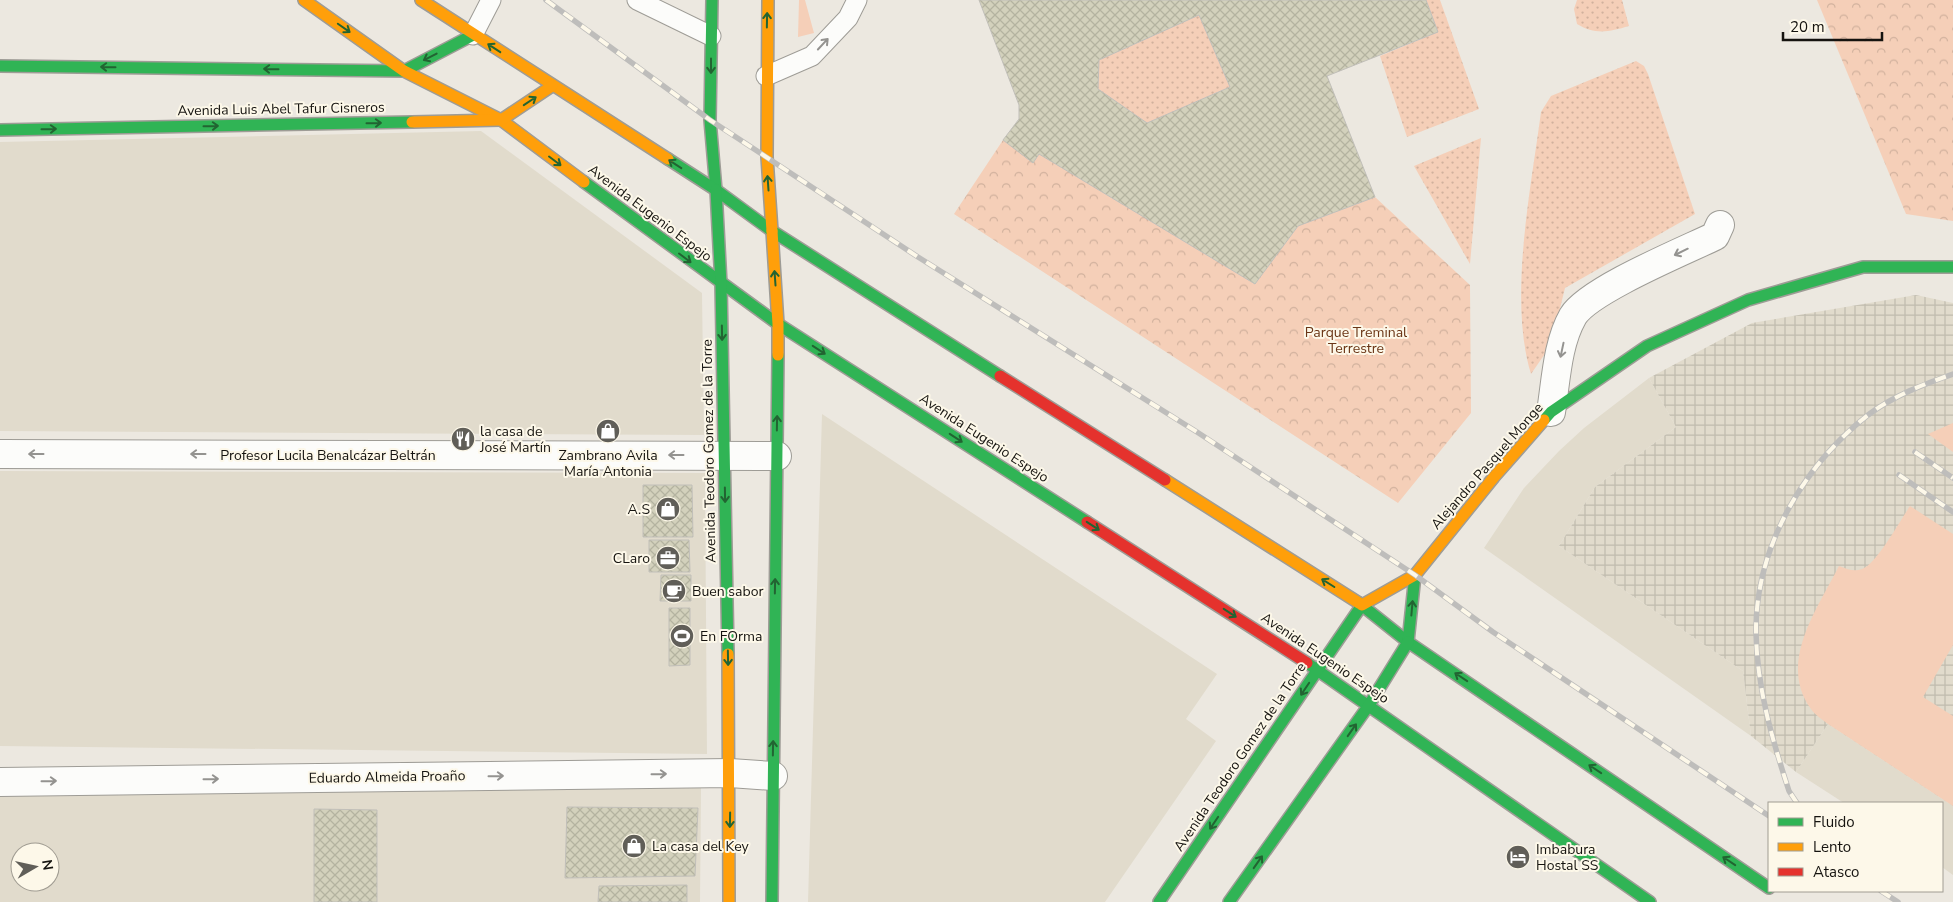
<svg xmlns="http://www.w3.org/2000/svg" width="1953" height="902" viewBox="0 0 1953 902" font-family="'Nunito Sans',sans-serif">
<defs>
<pattern id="industrial-grid" width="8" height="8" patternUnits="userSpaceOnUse" patternTransform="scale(1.25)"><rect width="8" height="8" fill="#e1dbcc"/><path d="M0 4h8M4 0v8" fill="none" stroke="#c0bbae"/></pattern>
<pattern id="park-crowns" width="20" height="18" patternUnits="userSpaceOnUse" patternTransform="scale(1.25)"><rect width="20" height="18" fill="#f5cfb8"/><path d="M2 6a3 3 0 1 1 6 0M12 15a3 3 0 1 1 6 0" fill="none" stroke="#d1b19d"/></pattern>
<pattern id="garden-dots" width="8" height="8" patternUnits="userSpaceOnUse" patternTransform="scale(1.25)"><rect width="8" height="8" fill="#f5cfb8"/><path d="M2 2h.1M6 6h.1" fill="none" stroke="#d1b19d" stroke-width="1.8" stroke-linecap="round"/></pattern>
<pattern id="building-cross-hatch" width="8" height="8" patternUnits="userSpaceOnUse" patternTransform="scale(1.25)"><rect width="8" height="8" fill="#d3d1bc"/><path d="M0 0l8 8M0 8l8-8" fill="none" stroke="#b4b3a0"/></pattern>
</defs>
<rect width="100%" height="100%" fill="#ece8e0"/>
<g fill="#e1dbcc" fill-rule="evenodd">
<path d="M481 131 702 293 704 435 0 431V142Z"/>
<path d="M1649 378 1676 427 1595 487 1559 546 1743 671 1751 736 1484 548 1524 488 1559 451 1584 428Z"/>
<path d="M822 414 1217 674 1186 719 1216 741 1105 902H808Z"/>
<path d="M0 471 705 473 707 754 0 746Z"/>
<path d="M1828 724 1953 806V875L1942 867V803H1844L1796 772Z"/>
<path d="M701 788 700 902H0V793ZM20 852H50V882H20Z"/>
</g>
<path fill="url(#industrial-grid)" d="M1916 295 1953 303V806L1828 724 1796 772 1751 736 1743 671 1559 546 1595 487 1676 427 1649 378 1752 323Z"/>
<g fill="#f5cfb8">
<path d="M799 0H805L814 33 798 37Z"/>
<path d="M1953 423V452L1928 434Z"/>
<path d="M1910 506 1953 534V645L1923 697 1953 716V806L1828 724C1822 719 1815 715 1811 709 1777 663 1818 608 1839 566 1847 569 1854 572 1862 569 1876 565 1901 519 1910 506Z"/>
</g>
<g fill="url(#park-crowns)">
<path d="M1817 0H1953V221L1906 214Z"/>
<path d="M1003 140 1033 162 1039 154 1255 284 1298 226 1375 197 1470 285 1471 413 1398 503 954 214Z"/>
</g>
<g fill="url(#garden-dots)">
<path d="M1426 0H1440L1479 109 1407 137 1380 56 1438 32Z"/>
<path d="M1577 0H1622L1629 26C1609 32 1595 35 1577 24L1574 9Z"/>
<path d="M1199 15 1230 87 1147 123 1098 89 1099 60Z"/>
<path d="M1636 61 1644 66 1648 74 1695 214 1565 288 1551 345 1531 374C1508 299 1531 189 1541 112L1551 96Z"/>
<path d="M1481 138 1470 264 1414 166Z"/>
</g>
<g fill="url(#building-cross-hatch)" stroke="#c1bfb9" fill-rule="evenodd">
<path d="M979 0H1426L1438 32 1327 76 1375 197 1298 226 1255 284 1039 154 1033 163 1003 140 1019 119V105ZM1199 15 1230 87 1147 123 1098 89 1099 60Z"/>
<path d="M643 485H692L693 537H643Z"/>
<path d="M649 540H689L690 572H649Z"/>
<path d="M661 575H691V601H660Z"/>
<path d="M669 608H690V665L669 666Z"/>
<path d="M567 807 698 808 695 876 565 878Z"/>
<path d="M314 809 377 810V902H314Z"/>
<path d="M687 885V902H598L599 886Z"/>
</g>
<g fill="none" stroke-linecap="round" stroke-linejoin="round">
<g stroke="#9e9c96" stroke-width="21">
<g id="lane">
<path d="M637 0 711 36"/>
<path d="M473 35 491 0"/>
<path d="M766 76 812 56 848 18 857 0"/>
</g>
</g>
<g stroke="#9e9c96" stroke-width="30">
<g id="street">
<path d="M1551 412C1556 381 1557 344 1573 316 1589 290 1684 251 1715 236L1720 225"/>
<path d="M0 454 777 456"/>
<path d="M0 782 730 773 773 776"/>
</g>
</g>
<g stroke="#9e9c96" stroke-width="14">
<g id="fast">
<path d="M712 0 710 120 716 190"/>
<path d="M0 66 404 71 473 35"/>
<path d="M0 130 412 122"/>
<path d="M668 159 716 190 772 231 1000 376"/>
<path d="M584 182 778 324 1087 522"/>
<path d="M716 190 721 284 728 654"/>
<path d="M1544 420 1551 412 1647 346 1748 300 1863 267H1953"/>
<path d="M1359 603 1408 642 1769 888"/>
<path d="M1408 642 1415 575"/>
<path d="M1307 663 1650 902"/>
<path d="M772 902 778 355"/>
<path d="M1159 902 1362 605"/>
<path d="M1229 902 1369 705 1408 642"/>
</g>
</g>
<g stroke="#9e9c96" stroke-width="14">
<g id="slow">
<path d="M304 0 404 71 501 120 584 182"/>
<path d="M421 0 668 159"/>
<path d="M768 0 767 157 772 231"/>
<path d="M412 122 501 120 552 86"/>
<path d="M772 231 778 324V355"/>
<path d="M1165 480 1359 603"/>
<path d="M1362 605 1415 575 1494 477 1544 420"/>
<path d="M728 654 729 902"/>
</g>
</g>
<g stroke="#9e9c96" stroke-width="14">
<g id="jam">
<path d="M1000 376 1165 480"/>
<path d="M1087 522 1307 663"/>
</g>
</g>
<use href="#lane" stroke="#fcfcfa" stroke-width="19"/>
<use href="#street" stroke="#fcfcfa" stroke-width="28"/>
<use href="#fast" stroke="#30b455" stroke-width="11"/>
<use href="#slow" stroke="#ff9f0a" stroke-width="11"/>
<use href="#jam" stroke="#e5322d" stroke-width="11"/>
<g stroke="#bebdbb" stroke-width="5.5">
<g id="rail">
<path d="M546 0 710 120 918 257 1197 432 1415 575 1493 632 1769 816"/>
<path d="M1915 452 1953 478"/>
<path d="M1899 475 1953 512"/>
<path d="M1797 803 1789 791C1772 739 1757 688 1756 633 1755 548 1803 466 1868 415 1893 396 1924 384 1953 374"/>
<path d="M1881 891 1898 902"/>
</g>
</g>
<use href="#rail" stroke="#fdf8e9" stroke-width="4" stroke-dasharray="11" stroke-linecap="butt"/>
</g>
<defs><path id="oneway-shaft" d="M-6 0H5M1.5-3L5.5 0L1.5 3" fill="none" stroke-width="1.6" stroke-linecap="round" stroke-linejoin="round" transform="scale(1.25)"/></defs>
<g stroke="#226432">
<use href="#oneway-shaft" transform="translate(767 20) rotate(-89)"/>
<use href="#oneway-shaft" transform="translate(344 28) rotate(35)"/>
<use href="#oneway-shaft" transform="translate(494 48) rotate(-147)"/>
<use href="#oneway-shaft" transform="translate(430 57) rotate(153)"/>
<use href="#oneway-shaft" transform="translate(711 66) rotate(90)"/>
<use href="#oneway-shaft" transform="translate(108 67) rotate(-179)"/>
<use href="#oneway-shaft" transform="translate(271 69) rotate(-179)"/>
<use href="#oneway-shaft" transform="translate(530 101) rotate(-34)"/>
<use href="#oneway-shaft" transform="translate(374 123) rotate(-1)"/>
<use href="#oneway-shaft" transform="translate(211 126) rotate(-1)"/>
<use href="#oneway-shaft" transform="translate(49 129) rotate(-1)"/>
<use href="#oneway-shaft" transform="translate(555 161) rotate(37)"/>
<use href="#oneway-shaft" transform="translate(675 164) rotate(-147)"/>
<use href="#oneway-shaft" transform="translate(768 183) rotate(-94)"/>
<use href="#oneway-shaft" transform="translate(685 258) rotate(37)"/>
<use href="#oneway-shaft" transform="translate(775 278) rotate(-94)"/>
<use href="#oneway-shaft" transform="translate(722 333) rotate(89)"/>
<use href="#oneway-shaft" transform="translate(819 350) rotate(33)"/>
<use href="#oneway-shaft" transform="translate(777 423) rotate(-89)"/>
<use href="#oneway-shaft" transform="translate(956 438) rotate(33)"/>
<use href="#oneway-shaft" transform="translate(725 495) rotate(89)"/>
<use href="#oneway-shaft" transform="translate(1093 526) rotate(33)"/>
<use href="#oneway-shaft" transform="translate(1328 583) rotate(-148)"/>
<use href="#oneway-shaft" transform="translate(775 586) rotate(-89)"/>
<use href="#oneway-shaft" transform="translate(1412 608) rotate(-85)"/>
<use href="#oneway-shaft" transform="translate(1230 613) rotate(33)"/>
<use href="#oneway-shaft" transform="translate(728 658) rotate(89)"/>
<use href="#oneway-shaft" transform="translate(1461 677) rotate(-146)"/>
<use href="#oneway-shaft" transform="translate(1305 689) rotate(124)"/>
<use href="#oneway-shaft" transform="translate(1352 730) rotate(-55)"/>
<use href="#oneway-shaft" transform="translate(773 748) rotate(-89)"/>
<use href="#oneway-shaft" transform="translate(1595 769) rotate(-146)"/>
<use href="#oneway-shaft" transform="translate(730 820) rotate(91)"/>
<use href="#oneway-shaft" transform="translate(1214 823) rotate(124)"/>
<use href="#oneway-shaft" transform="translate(1729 861) rotate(-146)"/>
<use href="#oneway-shaft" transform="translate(1258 862) rotate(-55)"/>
</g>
<g stroke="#949390">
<use href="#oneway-shaft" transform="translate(823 44) rotate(-47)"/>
<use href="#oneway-shaft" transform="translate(1681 252) rotate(154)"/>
<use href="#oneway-shaft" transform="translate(1562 350) rotate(102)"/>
<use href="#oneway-shaft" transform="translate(36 454) rotate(-180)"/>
<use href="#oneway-shaft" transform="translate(198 454) rotate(-180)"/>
<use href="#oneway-shaft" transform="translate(676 455) rotate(-180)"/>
<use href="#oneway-shaft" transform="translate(659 774) rotate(-1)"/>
<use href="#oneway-shaft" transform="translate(496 776) rotate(-1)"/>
<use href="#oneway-shaft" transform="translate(211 779) rotate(-1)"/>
<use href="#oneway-shaft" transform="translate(49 781) rotate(-1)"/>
</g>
<defs>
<g id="shop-disc" transform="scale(1.25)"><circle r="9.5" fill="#605e58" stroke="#fdf8e9"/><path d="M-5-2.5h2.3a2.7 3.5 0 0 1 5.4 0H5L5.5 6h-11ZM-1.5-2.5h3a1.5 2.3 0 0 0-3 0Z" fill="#fff"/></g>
<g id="restaurant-disc" transform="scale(1.25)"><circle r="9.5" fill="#605e58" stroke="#fdf8e9"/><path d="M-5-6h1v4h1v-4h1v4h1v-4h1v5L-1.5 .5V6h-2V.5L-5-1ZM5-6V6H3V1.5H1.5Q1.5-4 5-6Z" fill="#fff"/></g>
<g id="office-disc" transform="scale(1.25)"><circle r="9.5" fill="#605e58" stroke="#fdf8e9"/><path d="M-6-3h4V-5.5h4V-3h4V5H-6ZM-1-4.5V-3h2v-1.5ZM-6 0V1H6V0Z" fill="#fff"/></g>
<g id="cafe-disc" transform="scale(1.25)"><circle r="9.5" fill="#605e58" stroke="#fdf8e9"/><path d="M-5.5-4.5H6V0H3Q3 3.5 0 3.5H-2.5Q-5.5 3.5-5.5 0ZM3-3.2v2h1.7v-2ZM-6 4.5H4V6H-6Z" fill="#fff"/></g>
<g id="stadium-disc" transform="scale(1.25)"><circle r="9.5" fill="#605e58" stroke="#fdf8e9"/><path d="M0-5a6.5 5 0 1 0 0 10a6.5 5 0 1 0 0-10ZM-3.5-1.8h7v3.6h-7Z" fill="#fff"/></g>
<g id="hotel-disc" transform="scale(1.25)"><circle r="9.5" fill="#605e58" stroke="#fdf8e9"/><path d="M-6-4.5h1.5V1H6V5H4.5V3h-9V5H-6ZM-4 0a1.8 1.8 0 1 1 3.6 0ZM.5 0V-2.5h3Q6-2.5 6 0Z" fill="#fff"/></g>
</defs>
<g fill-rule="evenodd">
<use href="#shop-disc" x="608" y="431"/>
<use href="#restaurant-disc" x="463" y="439"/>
<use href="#shop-disc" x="668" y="509"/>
<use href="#office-disc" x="668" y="558"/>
<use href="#cafe-disc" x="674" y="591"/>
<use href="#stadium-disc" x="682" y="636"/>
<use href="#shop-disc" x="634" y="846"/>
<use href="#hotel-disc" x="1518" y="857"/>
</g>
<g text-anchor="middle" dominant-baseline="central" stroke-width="4" stroke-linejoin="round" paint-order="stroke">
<g font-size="14" fill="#15130f" stroke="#fdf8e9">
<text transform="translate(281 109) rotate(-1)">Avenida Luis Abel Tafur Cisneros</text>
<text transform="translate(650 213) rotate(37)">Avenida Eugenio Espejo</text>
<text transform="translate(984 438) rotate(33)">Avenida Eugenio Espejo</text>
<text transform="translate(709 451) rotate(-91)">Avenida Teodoro Gomez de la Torre</text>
<text x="328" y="455">Profesor Lucila Benalcázar Beltrán</text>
<text transform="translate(1487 466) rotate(-49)">Alejandro Pasquel Monge</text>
<text transform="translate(1325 658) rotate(34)">Avenida Eugenio Espejo</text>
<text transform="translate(1240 757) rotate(-56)">Avenida Teodoro Gomez de la Torre</text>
<text transform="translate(387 777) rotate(-1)">Eduardo Almeida Proaño</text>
</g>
<g font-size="14" fill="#6b3616" stroke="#fdf8e9">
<text x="1356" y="332">Parque Treminal<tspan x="1356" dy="16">Terrestre</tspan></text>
</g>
<g font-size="14" fill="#15130f" stroke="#fdf8e9" text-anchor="start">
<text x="480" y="431">la casa de<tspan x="480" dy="16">José Martín</tspan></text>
<text x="608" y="455" text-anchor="middle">Zambrano Avila<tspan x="608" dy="16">María Antonia</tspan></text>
<text x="650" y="509" text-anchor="end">A.S</text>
<text x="650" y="558" text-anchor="end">CLaro</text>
<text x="692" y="591">Buen sabor</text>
<text x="700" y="636">En FOrma</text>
<text x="652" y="846">La casa del Key</text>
<text x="1536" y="849">Imbabura<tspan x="1536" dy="16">Hostal SS</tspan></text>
</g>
</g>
<rect x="1768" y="802" width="175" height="90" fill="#fdf8e9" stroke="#a09c92"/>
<rect x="1778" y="818" width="25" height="8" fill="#30b455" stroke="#a09c92"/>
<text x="1813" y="827" font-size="15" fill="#15130f">Fluido</text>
<rect x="1778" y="843" width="25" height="8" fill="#ff9f0a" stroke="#a09c92"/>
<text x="1813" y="852" font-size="15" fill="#15130f">Lento</text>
<rect x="1778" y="868" width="25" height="8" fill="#e5322d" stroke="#a09c92"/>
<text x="1813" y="877" font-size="15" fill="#15130f">Atasco</text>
<g transform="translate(35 867) rotate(81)"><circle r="24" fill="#fdf8e9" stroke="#a09c92"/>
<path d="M0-4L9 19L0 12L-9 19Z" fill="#605e58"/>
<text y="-8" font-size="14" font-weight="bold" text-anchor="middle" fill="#15130f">N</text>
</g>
<path d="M1783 32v8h99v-8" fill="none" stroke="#15130f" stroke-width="2.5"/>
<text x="1790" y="32" font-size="15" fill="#15130f" stroke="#fdf8e9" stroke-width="4" paint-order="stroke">20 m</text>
</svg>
